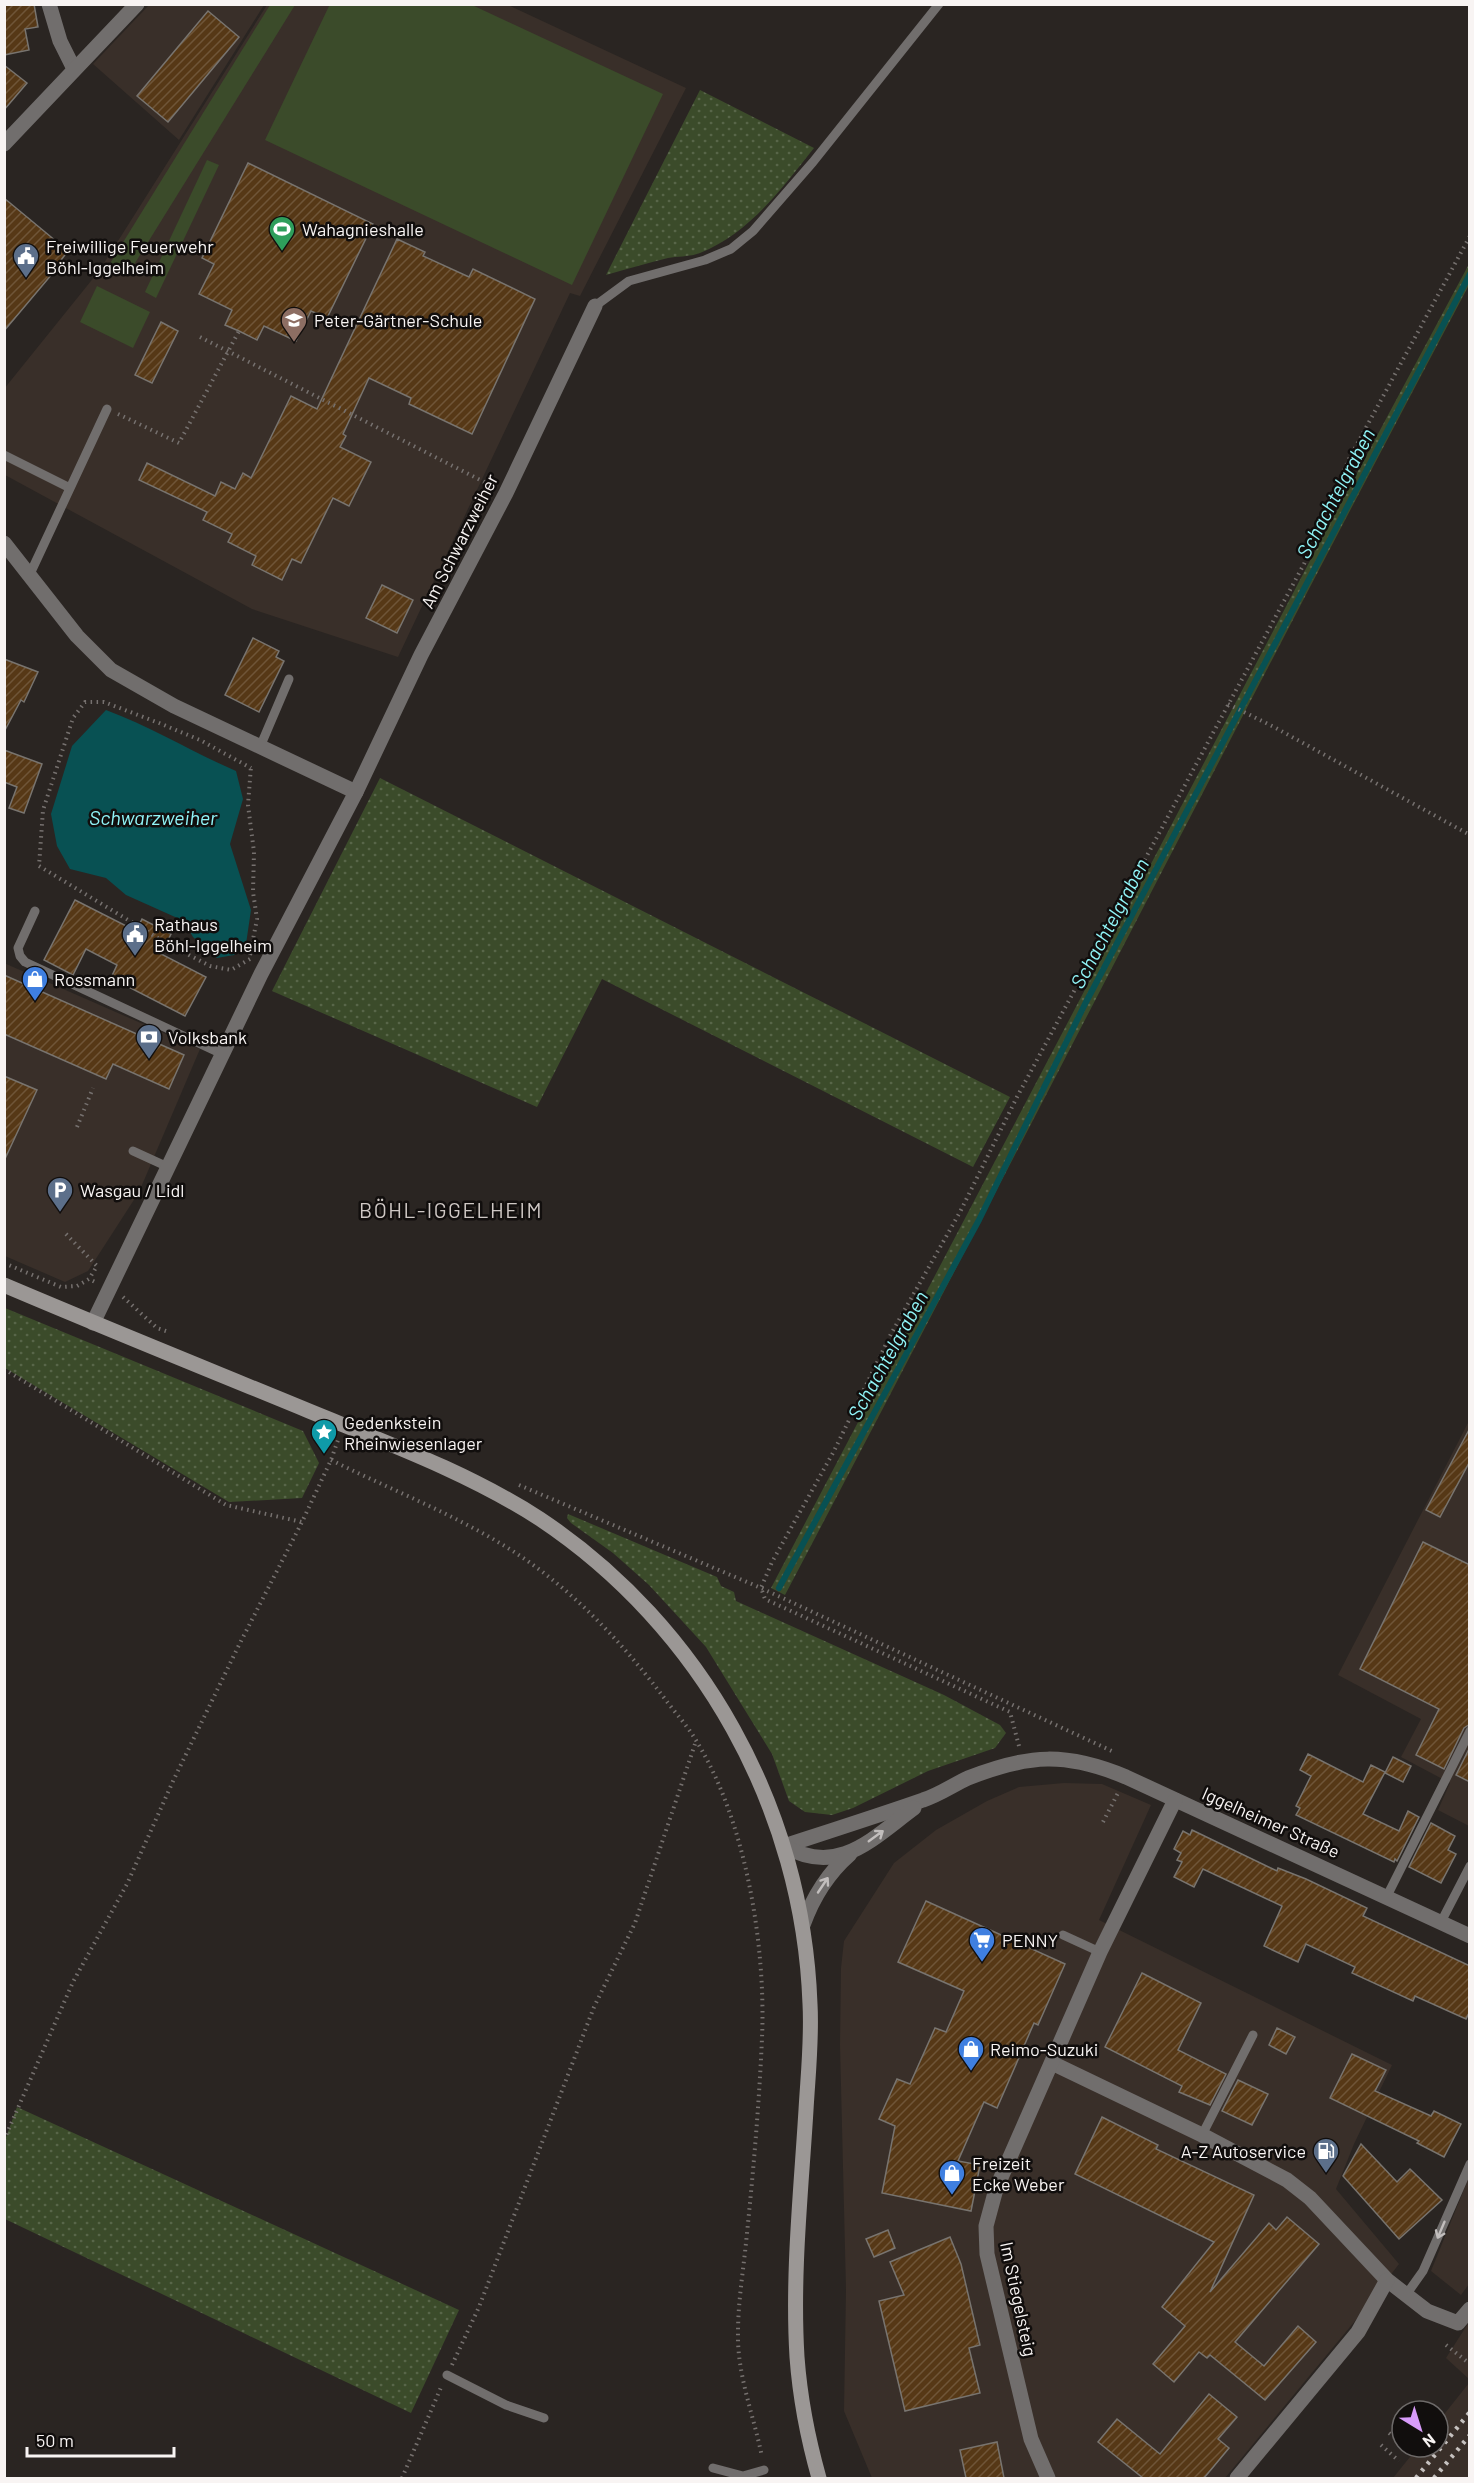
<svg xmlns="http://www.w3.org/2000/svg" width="1474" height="2483" viewBox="0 0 1474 2483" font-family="Barlow,sans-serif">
<defs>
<pattern id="green-dots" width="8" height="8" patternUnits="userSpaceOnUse" patternTransform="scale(1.5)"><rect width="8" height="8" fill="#3b4b2a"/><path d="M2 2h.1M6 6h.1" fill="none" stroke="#586649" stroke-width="1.8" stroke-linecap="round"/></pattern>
<pattern id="building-hatch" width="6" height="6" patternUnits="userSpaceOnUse" patternTransform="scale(1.5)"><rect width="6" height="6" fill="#563816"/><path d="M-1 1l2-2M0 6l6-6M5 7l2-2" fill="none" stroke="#6f5538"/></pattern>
</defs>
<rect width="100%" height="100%" fill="#2a2522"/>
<g fill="#392f29">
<path d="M149 5H264L179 140 93 64Z"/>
<path d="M267 5H508L686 88 580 296 570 293 398 657 252 609 5 475 4 389 99 271Z"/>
<path d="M4 963 200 1049 139 1192 88 1271 65 1282 5 1256Z"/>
<path d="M1469 1421V1826L1438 1810 1450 1783 1401 1757 1421 1719 1338 1675Z"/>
<path d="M1064 1783 1102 1784 1151 1805 1099 1920 1392 2065 1354 2144 1336 2189 1399 2264 1359 2316 1225 2478H872L844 2411 846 2289 840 2045 841 1968 844 1941 894 1863 936 1830 987 1801 1019 1787Z"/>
<path d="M1469 2177V2284L1461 2295 1431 2271Z"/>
<path d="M1469 2322V2379L1446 2358Z"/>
<path d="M1469 2383V2478H1393L1418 2447H1438V2422Z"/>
</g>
<g fill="url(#green-dots)">
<path d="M700 90 814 148C782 188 750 233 700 253 690 257 678 256 668 258 647 263 627 269 606 275Z"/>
<path d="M1469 264V285C1238 720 1015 1159 785 1595L771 1588 1312 557Z"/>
<path d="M380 778 1010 1097 973 1167 602 979 537 1107 272 991Z"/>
<path d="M5 1308 303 1431 319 1463 302 1498 229 1502 5 1368Z"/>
<path d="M568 1514 717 1577 721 1586 734 1592 736 1601 944 1695 1000 1725 1006 1733 995 1748 928 1771 853 1808 832 1815 805 1812 789 1801 772 1754 706 1647 649 1585 613 1553 571 1523 567 1518Z"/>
<path d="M17 2107 459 2310 411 2413 5 2219V2140Z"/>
</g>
<g fill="#3b4b2a">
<path d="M330 4 472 5 663 94 572 285 265 140Z"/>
<path d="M270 5H295L127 276 109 265Z"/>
<path d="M207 160 219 165 156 298 145 292Z"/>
<path d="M97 286 150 312 133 348 80 322Z"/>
</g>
<path fill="#085153" d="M106 710C152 727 192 752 236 771L243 799 230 844 251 910 246 944 234 955 217 958 193 937 184 921 126 895 106 878 70 869 57 846 51 814 72 746Z"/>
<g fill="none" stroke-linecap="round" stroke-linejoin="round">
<path stroke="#085153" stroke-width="6" d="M779 1588 979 1220 1085 1004 1470 274"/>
</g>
<g fill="url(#building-hatch)" stroke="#78746f" stroke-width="1.5">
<path d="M4 4H34L38 27 25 29 29 50 4 55Z"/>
<path d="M208 11 239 37 168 122 137 96Z"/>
<path d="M4 65 27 83 4 110Z"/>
<path d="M248 163 373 224 327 318 311 311 296 341 264 326 257 340 239 331 225 325 232 310 199 294 214 264 202 258Z"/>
<path d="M4 198 68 251 61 260 63 261 4 331Z"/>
<path d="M397 239 425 252 423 256 469 277 473 269 535 299 472 434 409 404 411 398 369 378 343 434 346 436 340 447 371 462 349 506 333 498 301 563 292 559 282 580 252 565 256 556 228 542 232 534 203 520 207 512 139 480 147 463 215 496 221 482 235 489 243 473 251 478 291 396 317 409Z"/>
<path d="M161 322 178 331 152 383 135 375Z"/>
<path d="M382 585 413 600 397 633 366 618Z"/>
<path d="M253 638 279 651 276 657 284 661 259 712 225 695Z"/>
<path d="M4 659 38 672 24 702 21 700 4 732Z"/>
<path d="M4 750 42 764 24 813 9 808 17 787 4 782Z"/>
<path d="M75 900 136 931 142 919 171 934 161 954 206 977 185 1016 111 978 117 965 86 949 73 975 44 960Z"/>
<path d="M4 975 184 1055 169 1089 113 1064 106 1079 4 1034Z"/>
<path d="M4 1076 37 1090 4 1161Z"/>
<path d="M1470 1428V1461L1440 1517 1426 1510Z"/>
<path d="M1423 1542 1470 1565V1724L1464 1728 1444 1769 1416 1755 1439 1709 1360 1669Z"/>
<path d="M1470 1747V1782L1456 1775Z"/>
<path d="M1308 1754 1363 1782 1371 1765 1385 1772 1363 1814 1399 1831 1408 1811 1419 1817 1397 1861 1395 1859 1394 1862 1296 1815 1300 1808 1296 1806 1311 1776 1300 1770Z"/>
<path d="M1393 1757 1411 1766 1403 1782 1385 1773Z"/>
<path d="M1431 1823 1455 1836 1448 1850 1456 1854 1441 1883 1409 1867Z"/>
<path d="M1192 1830 1277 1871 1278 1868 1306 1879 1367 1908 1363 1916 1470 1966V2011L1466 2019 1415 1996 1413 2001 1352 1973 1355 1967 1306 1944 1298 1962 1264 1946 1282 1906 1203 1869 1194 1887 1174 1877 1182 1862 1177 1860 1181 1853 1174 1849 1183 1831 1190 1835Z"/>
<path d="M926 1901 1065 1964 1038 2025 1034 2023 997 2108 984 2102 958 2161 980 2165 971 2211 882 2193 895 2126 879 2119 897 2079 910 2084 935 2028 946 2032 964 1991 898 1962Z"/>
<path d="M1142 1973 1201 2003 1178 2050 1226 2074 1210 2105 1179 2092 1182 2086 1105 2047Z"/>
<path d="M1277 2028 1295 2037 1286 2054 1269 2045Z"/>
<path d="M1352 2054 1386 2070 1375 2091 1431 2116 1434 2111 1461 2124 1444 2157 1417 2143 1419 2141 1330 2098Z"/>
<path d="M1238 2080 1268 2094 1252 2125 1222 2111Z"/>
<path d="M1102 2117 1158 2145 1156 2149 1254 2195 1210 2292 1269 2223 1276 2230 1287 2217 1319 2244 1235 2342 1264 2366 1298 2326 1316 2342 1265 2400 1210 2355 1207 2358 1199 2352 1174 2382 1153 2364 1185 2326 1162 2307 1214 2242 1075 2174Z"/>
<path d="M1361 2144 1397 2182 1410 2169 1442 2200 1399 2239 1343 2176Z"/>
<path d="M888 2230 895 2248 874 2257 866 2239Z"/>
<path d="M950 2237 961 2264 980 2345 969 2348 980 2393 905 2411 879 2301 904 2295 890 2262Z"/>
<path d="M1209 2394 1237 2417 1218 2439 1229 2448 1204 2478H1143L1098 2442 1117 2419 1160 2454Z"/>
<path d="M997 2442 1004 2478H966L960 2450Z"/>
</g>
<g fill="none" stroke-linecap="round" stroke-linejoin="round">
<g stroke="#76716f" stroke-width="4" stroke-dasharray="1.5 4.5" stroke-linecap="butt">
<path d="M200 337 492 486"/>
<path d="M118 414 179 443 239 331"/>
<path d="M1228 704 1274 727 1470 835"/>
<path d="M250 955 257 919 253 892 254 852 248 805 251 766"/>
<path d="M250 959 231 970 210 966 166 943 39 866 43 810 73 718 85 702H104L159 723 200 740 251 768"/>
<path d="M77 1127 93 1088"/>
<path d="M66 1234 97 1266 89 1279"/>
<path d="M4 1263 61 1287 77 1286 89 1279 95 1282"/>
<path d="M123 1297 157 1328 166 1331"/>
<path d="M4 1369 226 1505 302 1522"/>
<path d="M331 1460C397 1493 468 1519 529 1562 583 1600 629 1651 668 1703 678 1716 689 1728 697 1742 746 1822 766 1946 762 2038 759 2107 753 2175 746 2243 743 2272 738 2303 738 2333 737 2375 754 2416 762 2457"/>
<path d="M519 1485 761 1588 1114 1752"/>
<path d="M1019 1746 1010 1712 765 1599 761 1588 772 1562 834 1451 891 1334 960 1212 1017 1097 1304 564 1349 459 1470 236"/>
<path d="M1103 1822 1119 1791"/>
<path d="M4 2140 73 1982 127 1884 174 1779 239 1645 302 1522 331 1460 338 1440"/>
<path d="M1446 2345 1470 2364"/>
<path d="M452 2365 479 2307 594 2007 635 1923 696 1741"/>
<path d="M1389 2433 1402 2443"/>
<path d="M1381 2445 1399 2461"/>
<path d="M1407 2447 1415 2453"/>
<path d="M402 2478 442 2385"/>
</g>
<g stroke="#716e6d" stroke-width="9">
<path d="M595 306 629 281 705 260 731 249 753 231 813 162 939 4"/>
<path d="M4 455 68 487"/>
<path d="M30 574 107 409"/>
<path d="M260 747 289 679"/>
<path d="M35 911 18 948 20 956 25 962 222 1054"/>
<path d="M133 1151 168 1167"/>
<path d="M1387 1896 1470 1731"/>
<path d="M1441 1922 1470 1866"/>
<path d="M1063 1935 1100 1952"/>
<path d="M1202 2135 1253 2035"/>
<path d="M1406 2295 1423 2271 1470 2164"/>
<path d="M447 2375 506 2405 544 2418"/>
<path d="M713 2468 743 2476 764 2470"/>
</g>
<g stroke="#716e6d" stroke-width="15">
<path d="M49 4 60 41 74 69"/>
<path d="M4 144 137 4"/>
<path d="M4 543 77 636 111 670 174 706 356 792"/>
<path d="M93 1323 261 974 356 792 421 655 506 493 595 306"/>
<path d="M784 1846C830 1831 877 1816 923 1800 939 1795 953 1785 968 1778 1029 1754 1066 1752 1126 1777L1470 1936"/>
<path d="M784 1846C838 1877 872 1839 914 1808"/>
<path d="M803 1925C813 1897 827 1874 850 1854"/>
<path d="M1052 2063 1202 2135 1287 2180 1310 2198 1387 2280 1427 2311 1458 2323 1470 2309"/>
<path d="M1048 2478 1031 2439 987 2254 986 2226 996 2189 1100 1952 1175 1800"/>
<path d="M1237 2478 1358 2332 1387 2280"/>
</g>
<path stroke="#9b9795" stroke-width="15" d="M4 1285C105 1328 207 1369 309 1411 387 1443 469 1473 540 1519 702 1627 803 1809 810 2004 812 2039 808 2075 806 2110 801 2192 792 2275 797 2357 800 2398 808 2439 819 2478"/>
<g stroke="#c5c1bf" stroke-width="4.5" stroke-dasharray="3 6" stroke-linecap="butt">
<path d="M1416 2478 1470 2412"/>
<path d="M1434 2478 1470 2435"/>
</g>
</g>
<defs><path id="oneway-shaft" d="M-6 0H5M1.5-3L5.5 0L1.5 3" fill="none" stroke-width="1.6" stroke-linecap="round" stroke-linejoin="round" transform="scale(1.5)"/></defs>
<g stroke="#c2bebd">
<use href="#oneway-shaft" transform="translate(876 1836) rotate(-36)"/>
<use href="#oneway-shaft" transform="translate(823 1885) rotate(-56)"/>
<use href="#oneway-shaft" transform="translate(1441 2230) rotate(113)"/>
</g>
<defs>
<g id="stadium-pin" transform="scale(1.35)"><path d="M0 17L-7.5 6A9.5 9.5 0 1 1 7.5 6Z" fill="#2e9e5b" stroke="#110e0d"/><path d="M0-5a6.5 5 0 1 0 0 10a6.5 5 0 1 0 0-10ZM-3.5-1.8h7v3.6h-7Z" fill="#fff"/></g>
<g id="civic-pin" transform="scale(1.35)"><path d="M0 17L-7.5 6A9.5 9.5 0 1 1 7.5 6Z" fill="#5c6f8a" stroke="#110e0d"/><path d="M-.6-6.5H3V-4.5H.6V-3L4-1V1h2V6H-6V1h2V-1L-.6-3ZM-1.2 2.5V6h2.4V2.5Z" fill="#fff"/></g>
<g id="school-pin" transform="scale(1.35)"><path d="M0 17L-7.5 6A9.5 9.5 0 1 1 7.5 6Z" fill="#8d6e63" stroke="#110e0d"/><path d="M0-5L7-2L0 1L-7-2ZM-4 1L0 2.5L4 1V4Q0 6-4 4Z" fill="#fff"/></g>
<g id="shop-pin" transform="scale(1.35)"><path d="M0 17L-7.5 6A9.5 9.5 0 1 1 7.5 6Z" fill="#3f7fe0" stroke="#110e0d"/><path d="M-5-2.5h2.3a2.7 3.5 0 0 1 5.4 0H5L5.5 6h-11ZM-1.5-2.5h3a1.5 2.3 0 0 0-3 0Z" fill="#fff"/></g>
<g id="bank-pin" transform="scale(1.35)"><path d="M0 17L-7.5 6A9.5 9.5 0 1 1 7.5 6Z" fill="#5c6f8a" stroke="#110e0d"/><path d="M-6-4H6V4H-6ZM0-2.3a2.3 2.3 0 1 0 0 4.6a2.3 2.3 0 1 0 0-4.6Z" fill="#fff"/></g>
<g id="parking-pin" transform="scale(1.35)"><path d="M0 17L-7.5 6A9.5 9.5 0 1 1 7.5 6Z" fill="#5c6f8a" stroke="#110e0d"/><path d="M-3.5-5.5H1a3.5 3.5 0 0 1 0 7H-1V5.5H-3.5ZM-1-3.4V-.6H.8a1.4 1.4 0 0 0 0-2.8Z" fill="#fff"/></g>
<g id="sight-pin" transform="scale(1.35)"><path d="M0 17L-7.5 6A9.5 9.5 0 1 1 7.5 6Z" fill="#0f9aa8" stroke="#110e0d"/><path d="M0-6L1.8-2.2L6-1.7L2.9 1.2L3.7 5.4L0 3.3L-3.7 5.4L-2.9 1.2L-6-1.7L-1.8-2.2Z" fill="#fff"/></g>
<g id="supermarket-pin" transform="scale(1.35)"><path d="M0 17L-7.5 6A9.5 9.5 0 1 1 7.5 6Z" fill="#3f7fe0" stroke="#110e0d"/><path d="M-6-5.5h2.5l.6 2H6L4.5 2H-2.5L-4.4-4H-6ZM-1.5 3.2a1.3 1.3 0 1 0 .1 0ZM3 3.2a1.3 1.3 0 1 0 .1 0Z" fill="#fff"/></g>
<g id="fuel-pin" transform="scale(1.35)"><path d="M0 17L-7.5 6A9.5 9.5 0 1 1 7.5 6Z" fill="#5c6f8a" stroke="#110e0d"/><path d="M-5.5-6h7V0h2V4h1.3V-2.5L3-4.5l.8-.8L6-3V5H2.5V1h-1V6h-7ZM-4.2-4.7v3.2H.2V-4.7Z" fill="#fff"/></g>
</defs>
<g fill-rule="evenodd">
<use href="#stadium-pin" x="282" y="229"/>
<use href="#civic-pin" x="26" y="256"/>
<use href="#school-pin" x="294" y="320"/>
<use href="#civic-pin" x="135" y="934"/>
<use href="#shop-pin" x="35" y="979"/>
<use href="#bank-pin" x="149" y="1037"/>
<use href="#parking-pin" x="60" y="1190"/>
<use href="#sight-pin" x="324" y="1432"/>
<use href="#supermarket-pin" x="982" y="1940"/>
<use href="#shop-pin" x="971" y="2049"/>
<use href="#fuel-pin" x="1326" y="2151"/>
<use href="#shop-pin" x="952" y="2173"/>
</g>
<g text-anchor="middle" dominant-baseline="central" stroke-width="5" stroke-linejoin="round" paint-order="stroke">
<g font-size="18" fill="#f8f4f3" stroke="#110e0d" text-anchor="start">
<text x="302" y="229">Wahagnieshalle</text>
<text x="46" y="246">Freiwillige Feuerwehr<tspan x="46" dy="21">Böhl-Iggelheim</tspan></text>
<text x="314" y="320">Peter-Gärtner-Schule</text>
<text x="154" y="924">Rathaus<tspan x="154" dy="21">Böhl-Iggelheim</tspan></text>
<text x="54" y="979">Rossmann</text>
<text x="168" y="1037">Volksbank</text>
<text x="80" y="1190">Wasgau / Lidl</text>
<text x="344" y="1422">Gedenkstein<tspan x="344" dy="21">Rheinwiesenlager</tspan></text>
<text x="1002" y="1940">PENNY</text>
<text x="990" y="2049">Reimo-Suzuki</text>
<text x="1306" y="2151" text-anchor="end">A-Z Autoservice</text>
<text x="972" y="2163">Freizeit<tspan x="972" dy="21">Ecke Weber</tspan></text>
</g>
<g font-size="18" fill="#f8f4f3" stroke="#110e0d">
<text transform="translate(459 541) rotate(-63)">Am Schwarzweiher</text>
<text transform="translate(1271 1822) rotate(24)">Iggelheimer Straße</text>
<text transform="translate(1019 2299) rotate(78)">Im Stiegelsteig</text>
</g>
<g font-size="20" font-style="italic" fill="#91f6f9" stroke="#110e0d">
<text transform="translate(1335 493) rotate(-62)">Schachtelgraben</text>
<text x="153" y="817">Schwarzweiher</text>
<text transform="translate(1109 923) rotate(-62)">Schachtelgraben</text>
<text transform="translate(887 1355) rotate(-61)">Schachtelgraben</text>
</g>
<g font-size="21" letter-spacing="1.5" fill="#cec7c4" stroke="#110e0d">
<text x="451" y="1209">BÖHL-IGGELHEIM</text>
</g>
</g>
<rect width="1474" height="2483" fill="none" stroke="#f8f4f3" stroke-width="12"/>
<g transform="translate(1420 2429) rotate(142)"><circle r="28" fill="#110e0d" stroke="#6d6a69" stroke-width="1.5"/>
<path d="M0-4.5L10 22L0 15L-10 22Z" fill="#d79bf9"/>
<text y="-9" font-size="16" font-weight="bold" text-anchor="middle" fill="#f8f4f3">N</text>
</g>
<path d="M27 2447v9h147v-9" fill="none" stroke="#f8f4f3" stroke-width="3"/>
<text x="36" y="2447" font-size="18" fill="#f8f4f3" stroke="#110e0d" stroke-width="4.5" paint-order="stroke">50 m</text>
</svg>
